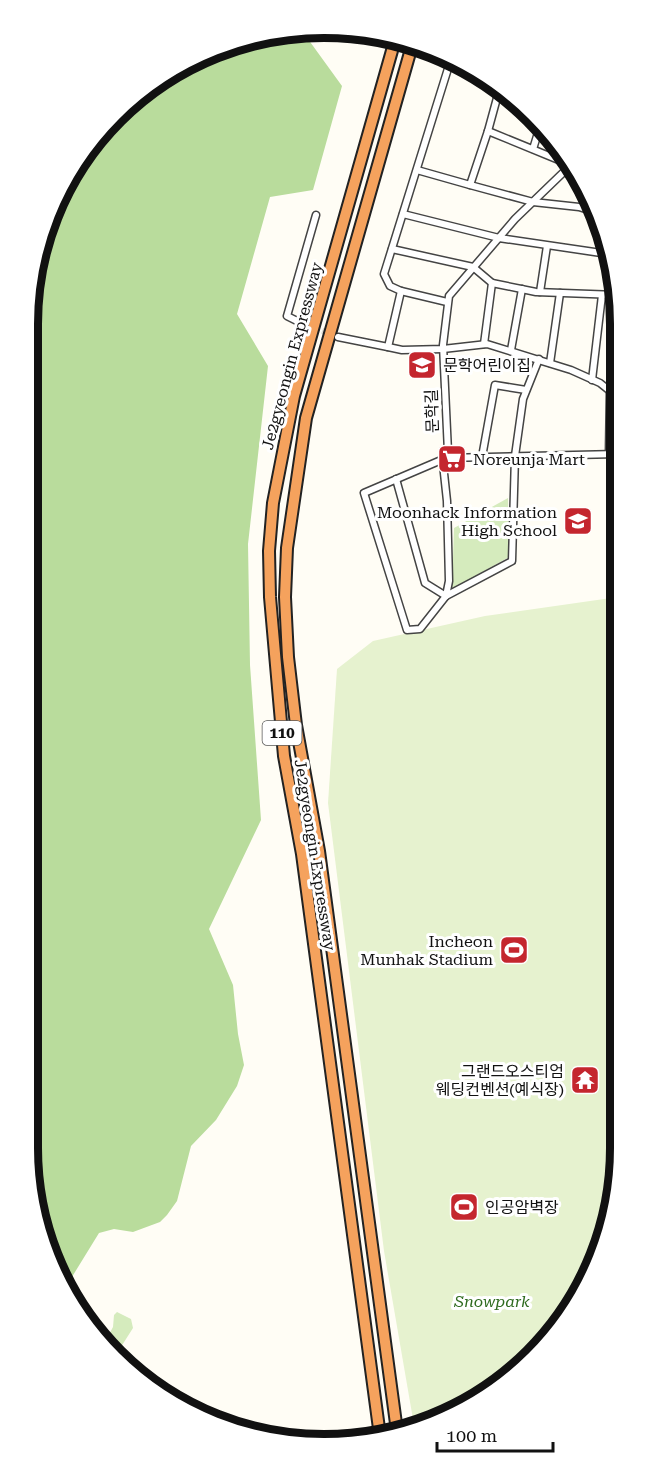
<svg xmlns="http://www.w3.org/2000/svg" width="647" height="1472" viewBox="0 0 647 1472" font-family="'Roboto Serif','Noto Sans KR',serif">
<rect width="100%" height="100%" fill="#fffdf5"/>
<g fill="#d5ebbd">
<path d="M508 498 509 557 452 589 454 528Z"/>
<path d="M117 1312 131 1319 133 1328 119 1350 105 1342 113 1327 114 1315Z"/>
</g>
<path fill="#b9dc9c" d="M296 30 308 39 342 86 313 190 270 197 237 314 268 366 248 544 250 665 261 820 209 929 233 985 238 1034 244 1065 237 1086 216 1120 191 1146 177 1201 167 1215 160 1222 133 1232 114 1229 99 1233 67 1285 43 1244 27 1148V323L43 228 101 128 193 57Z"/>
<path fill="#e6f2cf" d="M618 597 620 1148 604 1244 547 1344 471 1405 414 1425 384 1251 328 803 337 669 373 641 485 616Z"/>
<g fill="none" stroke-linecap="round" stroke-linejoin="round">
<path stroke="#dbdad3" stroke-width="6" stroke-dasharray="6 3" stroke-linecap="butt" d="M297 321 338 337"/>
<g stroke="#444" stroke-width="9">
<g id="minor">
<path d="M500 87 488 131 470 185 533 202 579 207 595 212"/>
<path d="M488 131 571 165"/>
<path d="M533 149 541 123"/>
<path d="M571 165 515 219 449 296 443 345 448 452 443 464 447 501 449 581 446 596 420 629 407 630 364 493 446 458 618 454"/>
<path d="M417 170 470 185"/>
<path d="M403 214 499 238 608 254"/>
<path d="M392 249 473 267 492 283 536 292 617 295"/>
<path d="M401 291 388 347 402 350 443 349 487 344 571 370 600 383 610 391 618 392"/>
<path d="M540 292 547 246"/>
<path d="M447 302 401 291 390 286 384 274 451 59"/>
<path d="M297 321 287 316 316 215"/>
<path d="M338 337 388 347"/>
<path d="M484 344 492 283"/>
<path d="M511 350 522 289"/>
<path d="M550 363 560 293"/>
<path d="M592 380 602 295"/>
<path d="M609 454 610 391"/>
<path d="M482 457 495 385 526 390"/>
<path d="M396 479 425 583 446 596"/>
<path d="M446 596 512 561 515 456 523 399 539 359"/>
</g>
</g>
<g stroke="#222" stroke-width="14">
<g id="motorway">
<path d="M397 1431 319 851 296 725 288 657 285 597 287 548 306 418 413 42"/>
<path d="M380 1436 302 854 284 756 270 597 269 551 273 503 294 396 395 40"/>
</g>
</g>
<use href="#minor" stroke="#fff" stroke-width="6"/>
<use href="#motorway" stroke="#f5a25d" stroke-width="10"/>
</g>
<defs>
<g id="school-square" transform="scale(1.5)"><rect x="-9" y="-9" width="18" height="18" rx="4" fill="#c4262e" stroke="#fff"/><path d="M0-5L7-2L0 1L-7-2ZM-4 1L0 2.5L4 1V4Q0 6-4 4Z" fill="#fff"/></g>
<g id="supermarket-square" transform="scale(1.5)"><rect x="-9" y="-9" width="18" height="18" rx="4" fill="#c4262e" stroke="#fff"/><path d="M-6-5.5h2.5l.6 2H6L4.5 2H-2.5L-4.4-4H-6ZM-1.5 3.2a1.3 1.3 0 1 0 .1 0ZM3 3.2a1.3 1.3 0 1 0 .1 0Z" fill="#fff"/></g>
<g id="stadium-square" transform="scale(1.5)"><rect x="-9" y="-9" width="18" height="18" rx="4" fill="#c4262e" stroke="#fff"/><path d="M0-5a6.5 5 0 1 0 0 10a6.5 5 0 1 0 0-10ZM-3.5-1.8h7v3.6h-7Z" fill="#fff"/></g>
<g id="temple-square" transform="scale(1.5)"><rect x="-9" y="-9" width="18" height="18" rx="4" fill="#c4262e" stroke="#fff"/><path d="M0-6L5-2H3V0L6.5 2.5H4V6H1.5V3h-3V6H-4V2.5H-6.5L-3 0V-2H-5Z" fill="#fff"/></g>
</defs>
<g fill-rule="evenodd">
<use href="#school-square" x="422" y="365"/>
<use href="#supermarket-square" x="452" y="459"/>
<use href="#school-square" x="578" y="521"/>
<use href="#stadium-square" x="514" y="950"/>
<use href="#temple-square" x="585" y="1080"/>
<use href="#stadium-square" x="464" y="1207"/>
</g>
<g text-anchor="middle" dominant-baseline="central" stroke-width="6" stroke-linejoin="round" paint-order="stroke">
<rect fill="#fff" stroke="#585858" stroke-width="1.5" x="262.5" y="721" width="39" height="24" rx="4.5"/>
<g font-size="15" font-weight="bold" fill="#111">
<text x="282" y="733">110</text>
</g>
<g font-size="16" fill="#111" stroke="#fff">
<text transform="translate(292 356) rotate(-75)">Je2gyeongin Expressway</text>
<text transform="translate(432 411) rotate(-92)">문학길</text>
<text transform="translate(315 855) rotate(81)">Je2gyeongin Expressway</text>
</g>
<g font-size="16" fill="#111" stroke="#fff" text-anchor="start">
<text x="443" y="365">문학어린이집</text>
<text x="473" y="459">Noreunja Mart</text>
<text x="557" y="512" text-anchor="end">Moonhack Information<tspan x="557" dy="18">High School</tspan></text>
<text x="493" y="941" text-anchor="end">Incheon<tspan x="493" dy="18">Munhak Stadium</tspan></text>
<text x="564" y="1071" text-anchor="end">그랜드오스티엄<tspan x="564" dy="18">웨딩컨벤션(예식장)</tspan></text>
<text x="485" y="1207">인공암벽장</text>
</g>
<g font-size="16" font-style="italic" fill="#2f6b1f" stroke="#fff">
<text x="492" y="1301">Snowpark</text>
</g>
</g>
<path d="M0 0H647V1472H0ZM324 38H324A286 286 0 0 1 610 324V1148A286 286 0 0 1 324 1434H324A286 286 0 0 1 38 1148V324A286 286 0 0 1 324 38Z" fill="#fff" fill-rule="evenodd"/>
<path fill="none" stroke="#111" stroke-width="8" d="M324 38H324A286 286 0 0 1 610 324V1148A286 286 0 0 1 324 1434H324A286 286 0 0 1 38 1148V324A286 286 0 0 1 324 38Z"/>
<path d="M437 1442v9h116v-9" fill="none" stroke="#111111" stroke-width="3"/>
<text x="446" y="1442" font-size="18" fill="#111111" stroke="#ffffff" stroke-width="4.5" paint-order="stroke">100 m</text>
</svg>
